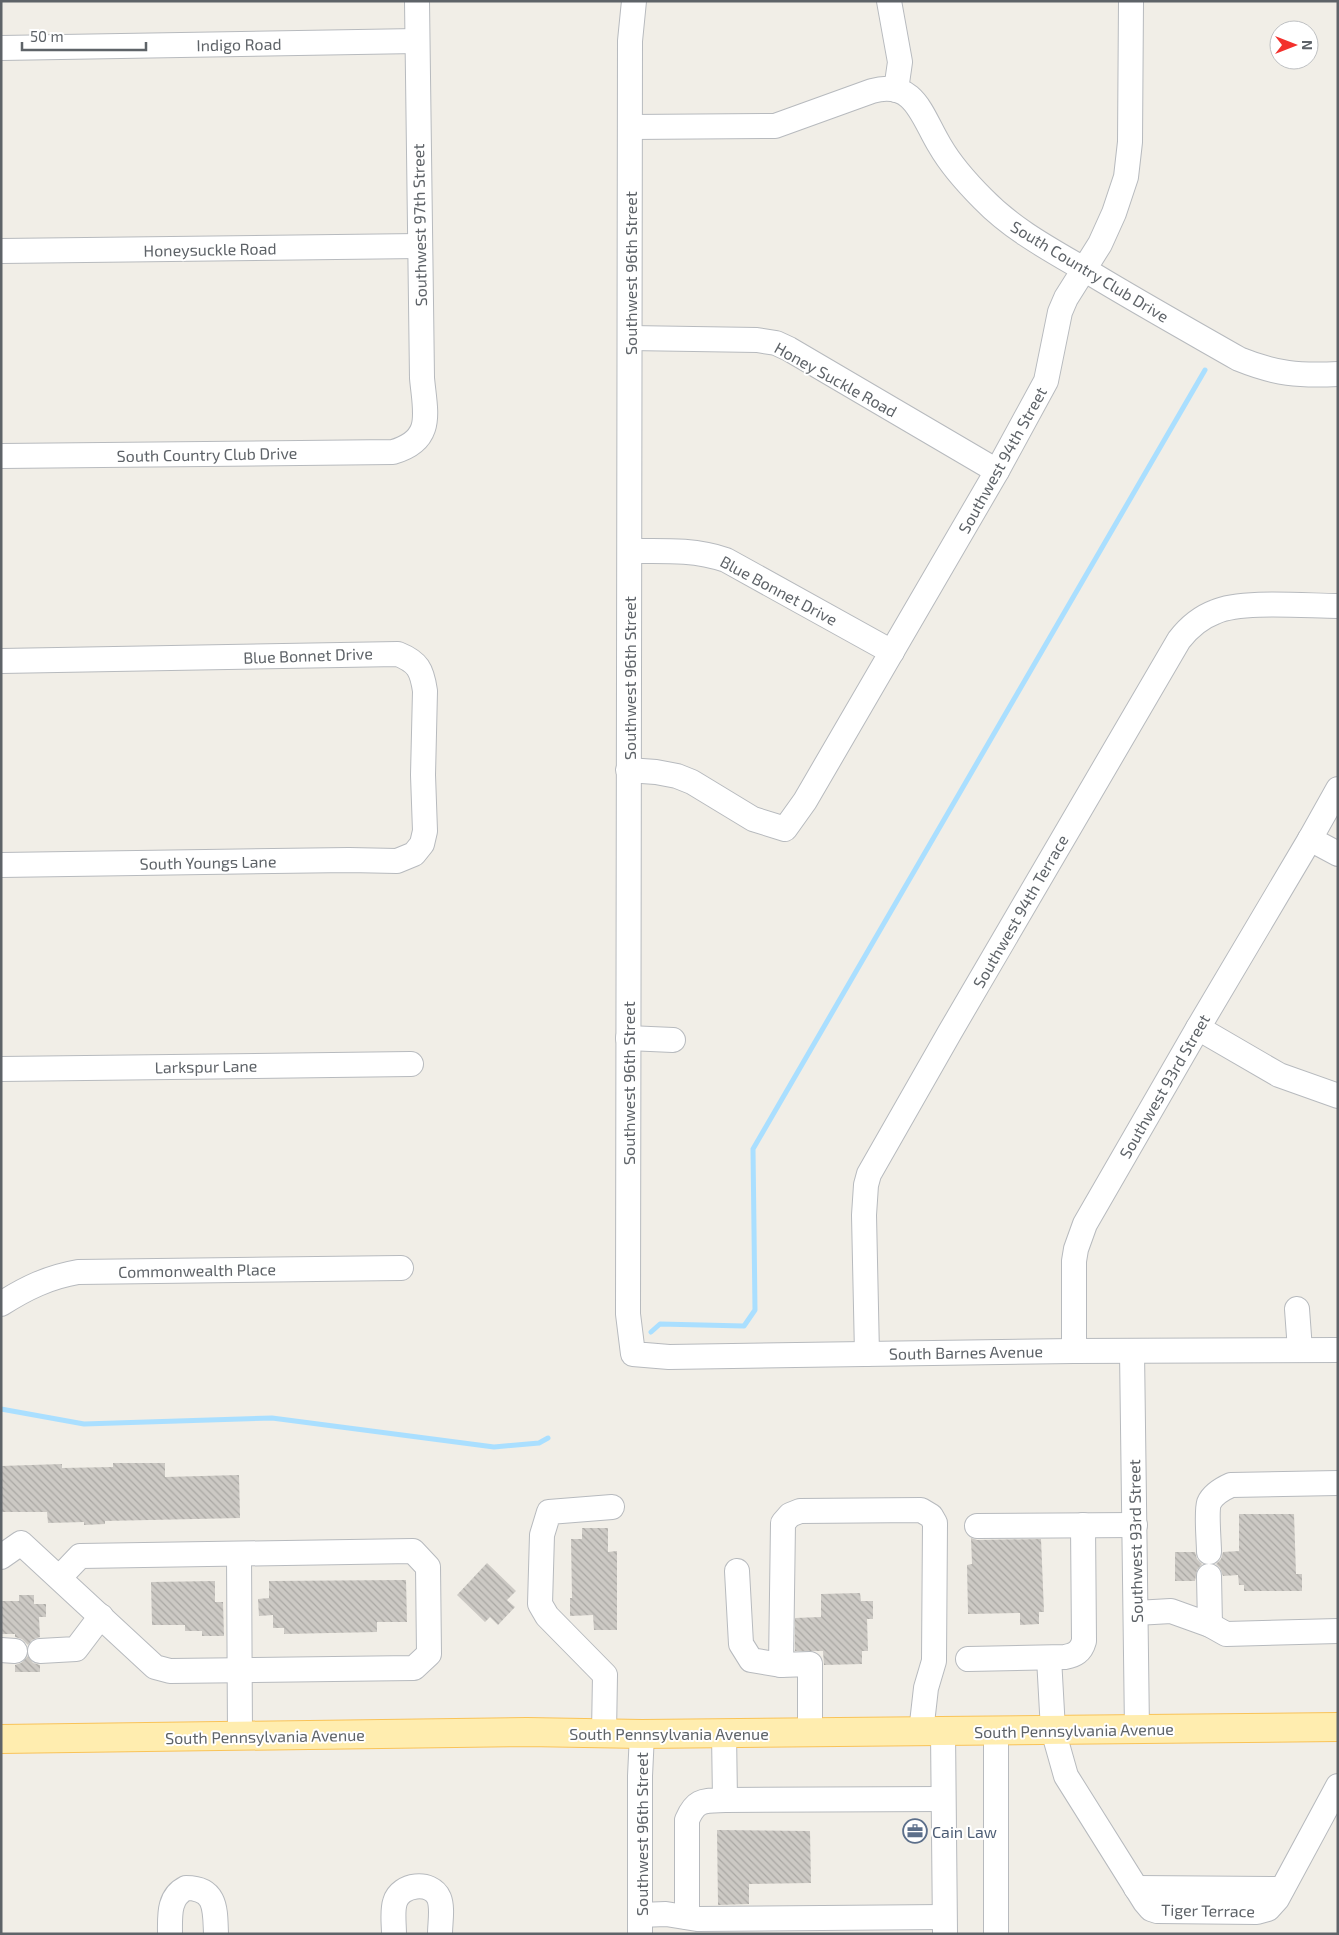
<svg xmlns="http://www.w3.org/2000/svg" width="1339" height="1935" viewBox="0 0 1339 1935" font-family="'Exo 2',sans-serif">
<defs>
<pattern id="building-back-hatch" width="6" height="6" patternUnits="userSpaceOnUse" patternTransform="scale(1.25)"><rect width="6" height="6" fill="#ccc9c4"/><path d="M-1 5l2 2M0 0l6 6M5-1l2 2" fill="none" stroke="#a9a7a3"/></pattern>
</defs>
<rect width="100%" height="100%" fill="#f1eee7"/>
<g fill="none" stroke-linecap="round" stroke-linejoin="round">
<g stroke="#aadfff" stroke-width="5">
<path d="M651 1332 660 1324 744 1326 755 1310 753 1149 1205 370"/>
<path d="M1 1409 84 1424 272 1418 494 1447 539 1443 548 1438"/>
</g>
</g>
<g fill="url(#building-back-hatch)">
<path d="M113 1463H165V1477L239 1475 240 1518 105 1521V1524L84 1525V1522L48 1523 47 1512H1V1466L62 1464V1468L113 1467Z"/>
<path d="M1239 1514H1294L1296 1574H1302V1591H1244V1585H1239L1238 1575 1223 1576 1220 1568 1216 1564 1221 1559 1223 1552 1239 1551Z"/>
<path d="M582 1528H608V1552L617 1551V1630H594L593 1615 570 1616V1598H572L571 1539H582Z"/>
<path d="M971 1538 977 1540 1041 1539 1044 1612H1039V1624L1020 1625V1613L968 1614 967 1565 972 1564Z"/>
<path d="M1175 1552H1195L1197 1559 1202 1564 1197 1570 1195 1581H1175Z"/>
<path d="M487 1563 516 1591 507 1600 515 1607 498 1625 490 1617 485 1622 457 1595Z"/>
<path d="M406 1580 407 1622H377V1632L284 1634V1628H273V1615L259 1616 258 1599 269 1598V1581Z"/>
<path d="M215 1581V1602H223L224 1636H202V1631H185V1625H152L151 1582Z"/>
<path d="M860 1593 861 1601H873V1619H867L868 1651H862V1664L824 1665 823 1651H795V1618L821 1617V1594Z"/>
<path d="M19 1595H34V1604H46V1617H39L40 1637 32 1640 28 1645 22 1639 15 1637V1634H2V1601H19Z"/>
<path d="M28 1656 33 1663 40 1665V1672H15V1665L21 1663Z"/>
<path d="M717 1830 810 1831 811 1883 749 1884V1904L718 1905Z"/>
</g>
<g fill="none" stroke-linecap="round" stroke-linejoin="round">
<g stroke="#b7babe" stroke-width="26">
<g id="minor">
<path d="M634 1 630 41 628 1314 633 1354 669 1357 1074 1351 1338 1350"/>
<path d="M889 1 900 62 896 90"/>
<path d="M1 48 417 41"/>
<path d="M630 127 775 126 872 91C915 79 922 117 940 146 951 165 967 183 983 199 1014 231 1053 251 1092 274 1140 303 1190 331 1239 359 1276 374 1299 376 1338 374"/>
<path d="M1 251 419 246"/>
<path d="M630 338 757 340 776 343 789 349 997 471"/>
<path d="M1 456 393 452C435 440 425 412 422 378L417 1"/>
<path d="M630 551C662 551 694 549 726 560L892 652"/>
<path d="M1 661 398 654C418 662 422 670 425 691L423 775 425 831 422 844 414 854 397 861 349 860 1 865"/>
<path d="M628 770 656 772 677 776 692 782 753 819 785 829 805 801 997 471 1046 381 1060 312 1066 298 1100 244 1114 213 1126 177 1130 142 1131 1"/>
<path d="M1310 839 1338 854"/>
<path d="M1198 1028 1279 1075 1338 1096"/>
<path d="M628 1038 673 1040"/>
<path d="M1 1069 411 1064"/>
<path d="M1 1304C26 1288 49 1277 78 1272L401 1268"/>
<path d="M1297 1309 1300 1350"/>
<path d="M1074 1351V1261L1076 1249 1085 1224 1198 1028 1310 839 1338 789"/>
<path d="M1132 1351 1137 1730"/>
<path d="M867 1354 864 1215 866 1185 869 1174 950 1032 1179 640C1189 627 1199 618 1215 612 1241 600 1307 606 1338 606"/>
<path d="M977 1526 1135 1525"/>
<path d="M1209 1552C1209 1541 1206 1512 1209 1503 1213 1494 1222 1489 1231 1485L1338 1483"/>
<path d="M239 1554 240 1736"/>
<path d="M1 1557 21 1543 155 1667 170 1671 414 1668 429 1654 428 1567 413 1551 80 1556 60 1577"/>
<path d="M737 1571 741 1644 751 1660 781 1665"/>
<path d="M1136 1613 1171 1611 1210 1625 1209 1576"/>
<path d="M1210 1625 1226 1634 1338 1631"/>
<path d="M1 1650 15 1651"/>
<path d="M40 1651 76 1649 101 1616"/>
<path d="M1049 1658 1053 1730 1066 1776 1145 1902 1151 1909 1157 1911 1257 1912 1268 1909 1277 1899 1338 1786"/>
<path d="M968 1659 1065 1657C1075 1655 1081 1652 1084 1641L1083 1525"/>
<path d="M996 1731V1934"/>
<path d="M943 1732 945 1932"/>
<path d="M604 1733 605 1675 547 1616 540 1604 542 1535 549 1512 612 1507"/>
<path d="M810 1733V1664L781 1665 783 1523 790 1515 800 1511 921 1510 931 1516 935 1523 934 1661 926 1688 921 1732"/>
<path d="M725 1800 943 1799"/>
<path d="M1136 1888 1282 1889"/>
<path d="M640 1915 666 1914 697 1919 944 1917"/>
<path d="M687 1917V1820C696 1799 703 1801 725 1800L724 1733"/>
<path d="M170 1934C170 1916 168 1897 186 1888 217 1888 215 1910 216 1934"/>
<path d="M394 1934C394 1924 392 1911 395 1902 400 1884 431 1880 439 1898 443 1908 440 1923 440 1934"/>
<path d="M640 1934V1776L642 1734"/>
</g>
</g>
<g stroke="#f9c358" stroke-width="30">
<path id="major" d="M1 1739 527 1732 642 1734 1338 1727"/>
</g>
<use href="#minor" stroke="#fff" stroke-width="24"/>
<use href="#major" stroke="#ffedaf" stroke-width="28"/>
</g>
<defs>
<g id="office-ring" transform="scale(1.25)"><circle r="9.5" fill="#fff" stroke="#5c6f8a" stroke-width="1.5"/><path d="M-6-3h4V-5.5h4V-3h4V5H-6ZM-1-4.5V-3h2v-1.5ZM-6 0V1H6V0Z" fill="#5c6f8a"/></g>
</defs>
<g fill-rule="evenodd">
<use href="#office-ring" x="915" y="1831"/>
</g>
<g text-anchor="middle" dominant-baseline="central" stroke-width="4" stroke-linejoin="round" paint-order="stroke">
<g font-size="16" fill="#5e6368" stroke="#fff">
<text transform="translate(239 44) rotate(-1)">Indigo Road</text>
<text transform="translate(419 225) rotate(-91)">Southwest 97th Street</text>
<text transform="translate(210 249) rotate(-1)">Honeysuckle Road</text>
<text transform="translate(1090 271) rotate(31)">South Country Club Drive</text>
<text transform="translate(630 273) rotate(-90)">Southwest 96th Street</text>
<text transform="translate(836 379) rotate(29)">Honey Suckle Road</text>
<text transform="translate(207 454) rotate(-1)">South Country Club Drive</text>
<text transform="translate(1002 460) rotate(-61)">Southwest 94th Street</text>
<text transform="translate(779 590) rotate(28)">Blue Bonnet Drive</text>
<text transform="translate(308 655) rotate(-2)">Blue Bonnet Drive</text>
<text transform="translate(629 678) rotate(-90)">Southwest 96th Street</text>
<text transform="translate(208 862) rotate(-1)">South Youngs Lane</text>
<text transform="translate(1020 911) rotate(-60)">Southwest 94th Terrace</text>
<text transform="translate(206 1066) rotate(-1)">Larkspur Lane</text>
<text transform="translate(628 1083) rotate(-90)">Southwest 96th Street</text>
<text transform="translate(1164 1086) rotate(-60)">Southwest 93rd Street</text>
<text transform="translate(197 1270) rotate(-1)">Commonwealth Place</text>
<text transform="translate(966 1352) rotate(-1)">South Barnes Avenue</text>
<text transform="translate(1135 1541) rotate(-91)">Southwest 93rd Street</text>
<text transform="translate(1074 1730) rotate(-1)">South Pennsylvania Avenue</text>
<text x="669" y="1733">South Pennsylvania Avenue</text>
<text transform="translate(265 1736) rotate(-1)">South Pennsylvania Avenue</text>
<text transform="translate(641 1834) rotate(-90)">Southwest 96th Street</text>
<text transform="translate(1208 1910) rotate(1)">Tiger Terrace</text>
</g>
<g font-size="16" fill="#4e5e75" stroke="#fff" text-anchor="start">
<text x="932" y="1831">Cain Law</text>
</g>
</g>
<rect width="1339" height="1935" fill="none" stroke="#5e6368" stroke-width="5"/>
<g transform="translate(1294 45) rotate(90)"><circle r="24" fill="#ffffff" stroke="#bfc1c3"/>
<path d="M0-4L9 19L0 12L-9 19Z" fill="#f3302c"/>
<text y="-8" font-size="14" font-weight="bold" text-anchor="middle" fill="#5e6368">N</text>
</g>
<path d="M22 42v8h124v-8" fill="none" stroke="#5e6368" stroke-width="2.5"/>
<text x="30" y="42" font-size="15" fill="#5e6368" stroke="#ffffff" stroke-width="4" paint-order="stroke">50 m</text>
</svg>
